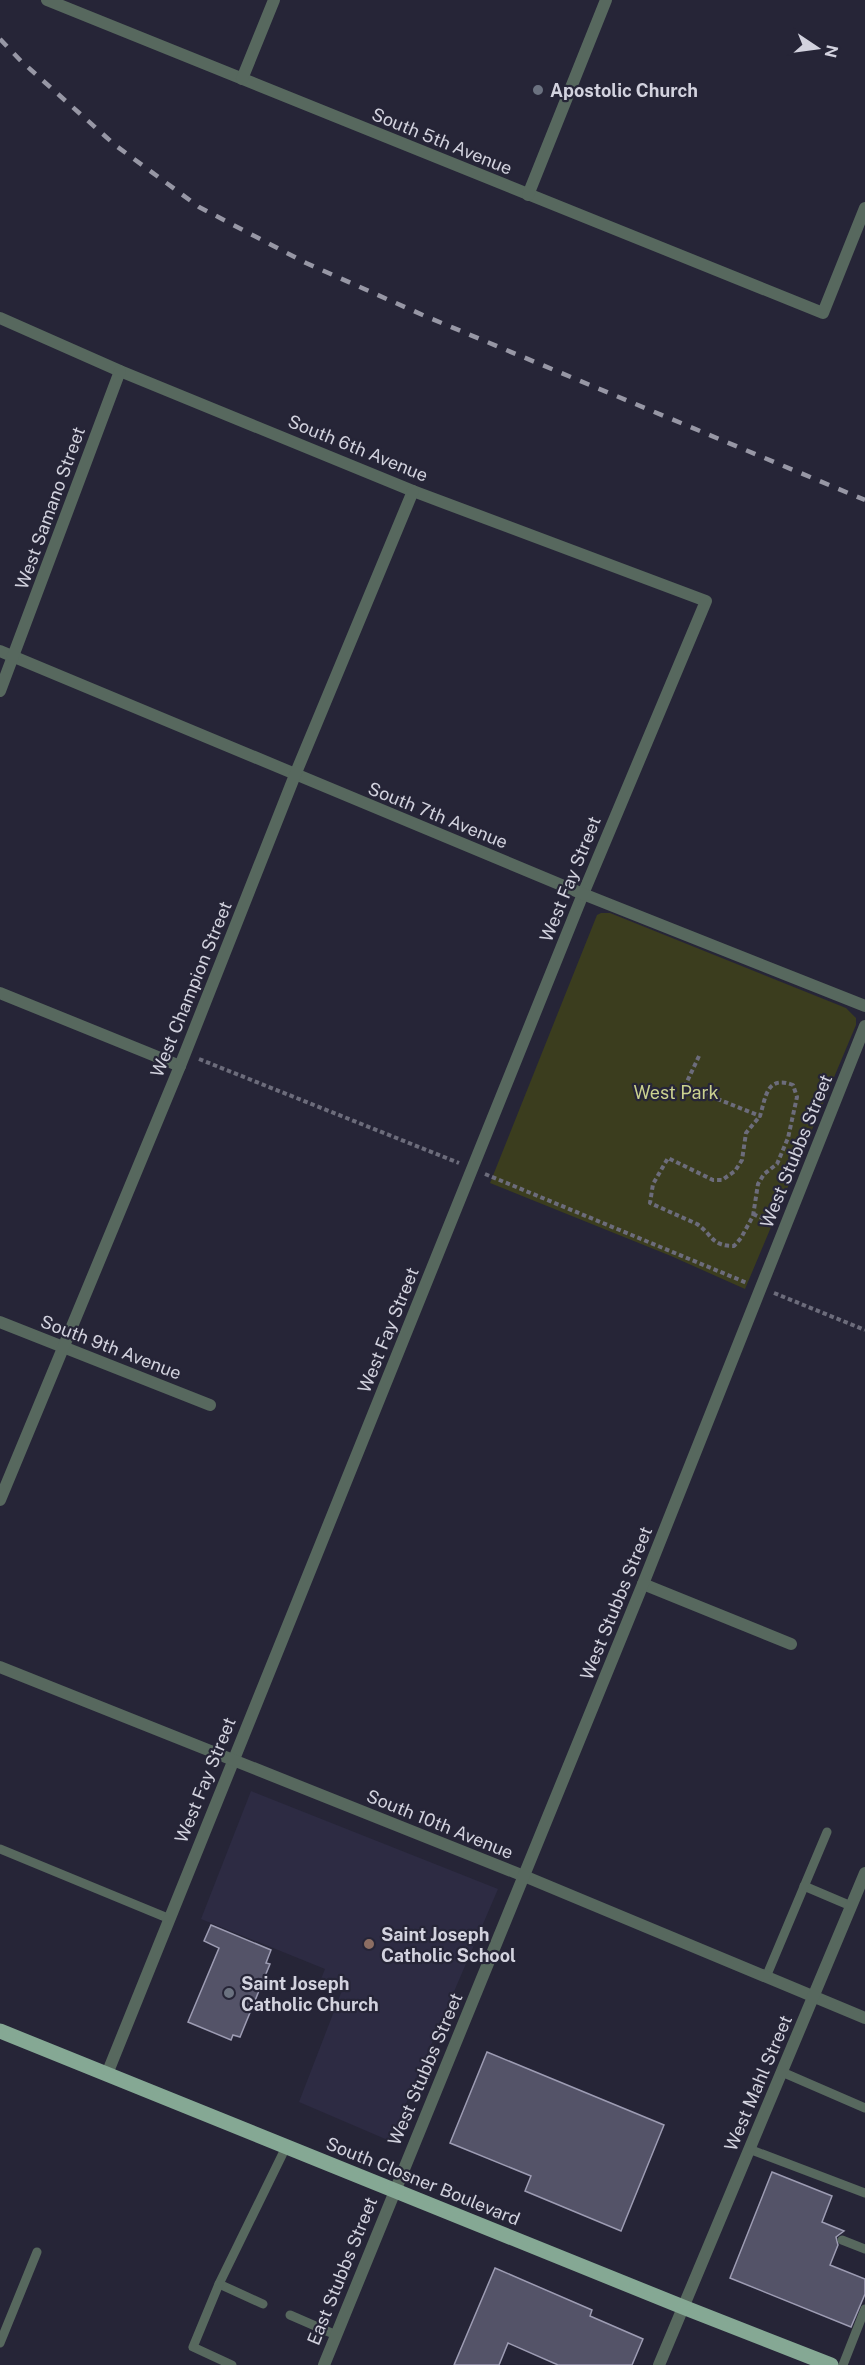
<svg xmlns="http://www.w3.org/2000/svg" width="865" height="2365" viewBox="0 0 865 2365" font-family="'Public Sans',sans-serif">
<rect width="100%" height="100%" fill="#262537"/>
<path fill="#2d2b43" d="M251 1791 498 1889 390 2141 299 2102 343 1988 321 1979 325 1969 201 1919Z"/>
<path fill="#3b3d1e" d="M601 913H610L846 1008 856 1018V1025L745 1289 671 1256 490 1183 597 915Z"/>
<g fill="#545368" stroke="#9d9cb3" stroke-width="1.5">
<path d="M211 1925 271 1950 266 1963 270 1964 240 2037 233 2035 231 2040 188 2022 219 1948 204 1941Z"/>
<path d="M487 2052 664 2125 621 2231 525 2191 531 2176 450 2143Z"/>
<path d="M772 2172 832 2196 822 2222 844 2231 836 2237 838 2245 830 2265 865 2279V2294L851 2327 730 2278Z"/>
<path d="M495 2268 592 2310 590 2316 643 2339 632 2365H558L508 2343 499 2365H454Z"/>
</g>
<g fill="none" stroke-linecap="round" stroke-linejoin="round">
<g stroke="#6c6c7b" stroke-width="4" stroke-dasharray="4.5 3" stroke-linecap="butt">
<path d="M699 1056 685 1086 760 1116C766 1096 767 1075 793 1085L797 1097 788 1138 777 1164 764 1174 758 1184 753 1216 741 1238 734 1246C711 1246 713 1235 697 1224L650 1203 653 1184 668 1158 713 1180H722L735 1171 742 1160 746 1133 760 1116"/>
<path d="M199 1059 459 1163"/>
<path d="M485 1174 747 1283"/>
<path d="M753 1214 769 1221"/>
<path d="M774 1293 865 1330"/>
</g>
<g stroke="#57685e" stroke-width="9">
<path d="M0 1849 170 1919"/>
<path d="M804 1886 851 1906"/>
<path d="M766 1977 827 1832"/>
<path d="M782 2072 865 2108"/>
<path d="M749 2149 865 2193"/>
<path d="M842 2240 865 2249"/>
<path d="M219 2284 263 2304"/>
<path d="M290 2315 336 2335"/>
<path d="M0 2343 37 2252"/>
<path d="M232 2365 193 2347 219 2284 286 2147"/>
<path d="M843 2365 865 2309"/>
</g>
<g stroke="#57685e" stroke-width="12">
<path d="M47 0 823 313 865 208"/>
<path d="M242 79 274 0"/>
<path d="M528 195 606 0"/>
<path d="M0 318 120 371 413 491 706 601 583 894 107 2074"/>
<path d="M0 651 583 894 865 1006"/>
<path d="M0 691 120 371"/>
<path d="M0 993 180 1066"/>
<path d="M0 1322 210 1405"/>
<path d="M0 1500 180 1066 295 775 413 491"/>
<path d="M643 1584 791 1644"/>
<path d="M0 1667 524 1876 865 2018"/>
<path d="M324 2365 643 1584 865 1026"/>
<path d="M659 2365 865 1873"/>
</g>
<path stroke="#85a894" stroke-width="15" d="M0 2031 683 2307 831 2365"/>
<path stroke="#9797a5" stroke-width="4.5" stroke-dasharray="10 10" stroke-linecap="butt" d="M0 39 21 61 115 145 199 207 306 263 425 316 865 500"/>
</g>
<g fill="#6b7280" stroke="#262537" stroke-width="2">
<circle cx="538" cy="90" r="6"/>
<circle cx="229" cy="1993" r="6"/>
</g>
<circle fill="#8d6e63" stroke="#262537" stroke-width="2" cx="369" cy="1944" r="6"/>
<g text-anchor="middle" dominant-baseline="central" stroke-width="4.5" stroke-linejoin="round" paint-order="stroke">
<g font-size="18" font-weight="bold" fill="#d2d2de" stroke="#262537" text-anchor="start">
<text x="550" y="90">Apostolic Church</text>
<text x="381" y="1934">Saint Joseph<tspan x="381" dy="21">Catholic School</tspan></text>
<text x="241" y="1983">Saint Joseph<tspan x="241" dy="21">Catholic Church</tspan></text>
</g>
<g font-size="18" fill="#d2d2de" stroke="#262537">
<text transform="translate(442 141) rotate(22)">South 5th Avenue</text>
<text transform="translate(358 448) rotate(22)">South 6th Avenue</text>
<text transform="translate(50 508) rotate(-70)">West Samano Street</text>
<text transform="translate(438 815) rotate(22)">South 7th Avenue</text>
<text transform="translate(570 879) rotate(-68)">West Fay Street</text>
<text transform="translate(191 989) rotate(-68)">West Champion Street</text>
<text transform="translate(796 1151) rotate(-68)">West Stubbs Street</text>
<text transform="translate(388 1330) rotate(-68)">West Fay Street</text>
<text transform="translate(111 1347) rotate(21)">South 9th Avenue</text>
<text transform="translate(616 1603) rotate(-68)">West Stubbs Street</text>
<text transform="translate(205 1780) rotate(-68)">West Fay Street</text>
<text transform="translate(440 1824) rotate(22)">South 10th Avenue</text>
<text transform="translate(425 2069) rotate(-67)">West Stubbs Street</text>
<text transform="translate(758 2083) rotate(-67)">West Mahl Street</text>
<text transform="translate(423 2181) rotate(22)">South Closner Boulevard</text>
<text transform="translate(342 2271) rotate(-68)">East Stubbs Street</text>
</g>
<g font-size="18" fill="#cad18f" stroke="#262537">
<text x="676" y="1092">West Park</text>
</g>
</g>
<g transform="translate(817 48) rotate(103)" stroke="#262537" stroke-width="4.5" paint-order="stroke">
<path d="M0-4.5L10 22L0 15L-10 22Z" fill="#d2d2de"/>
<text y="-9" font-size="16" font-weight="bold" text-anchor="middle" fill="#d2d2de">N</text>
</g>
</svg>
